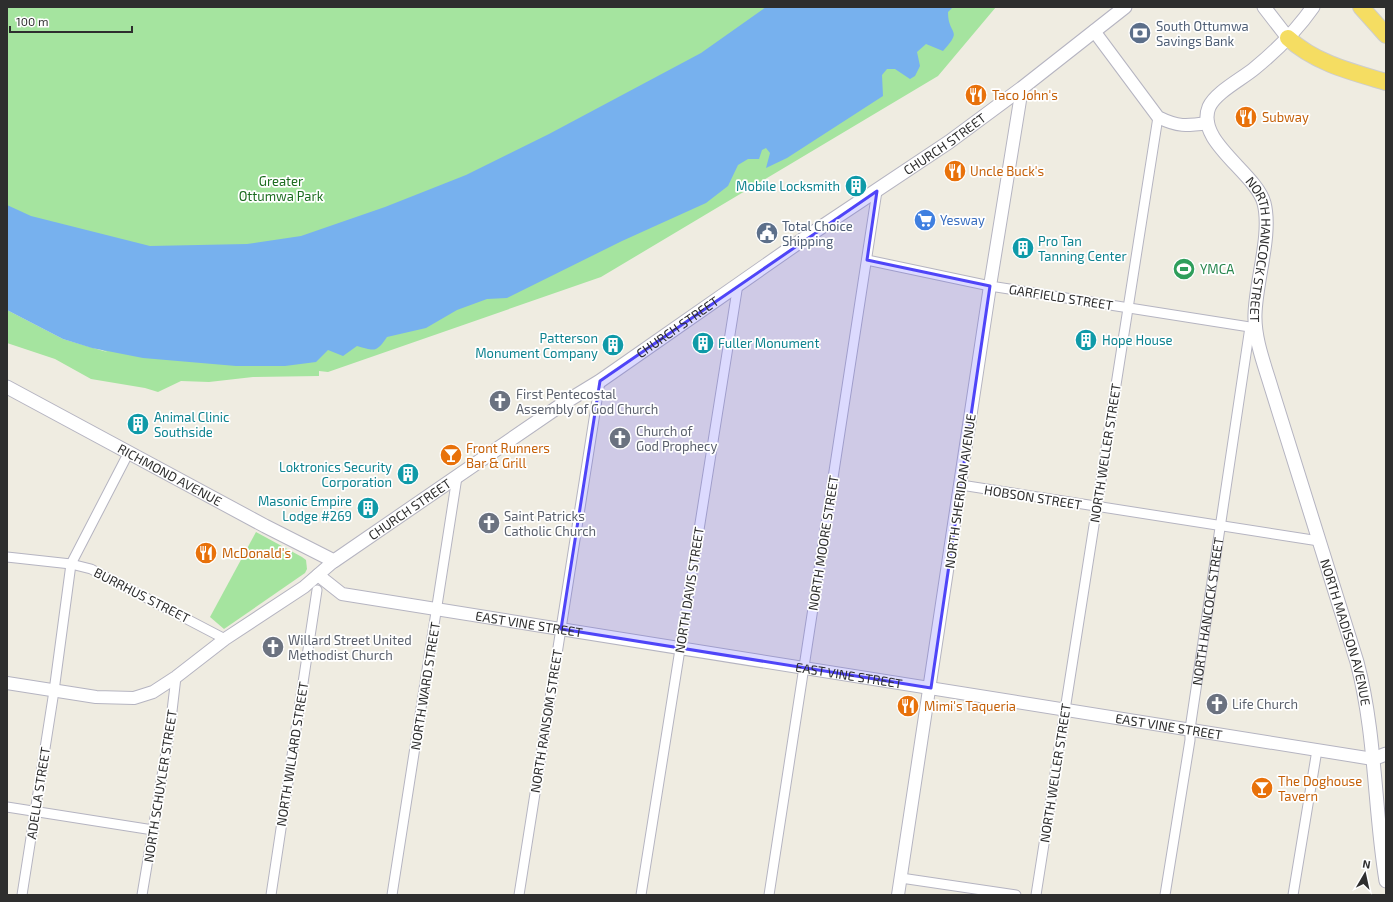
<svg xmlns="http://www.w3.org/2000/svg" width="1393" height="902" viewBox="0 0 1393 902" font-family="'Exo 2',sans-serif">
<rect width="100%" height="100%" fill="#efece1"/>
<g fill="#a5e49f">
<path d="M7 7H996L938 76 601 277 328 372 319 371V376L253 377 209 382 181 381 158 392 145 388 91 379 55 359 7 343V310L63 339 107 352 7 308Z"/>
<path d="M256 532 302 557 306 560 307 569 305 573 224 629 210 617Z"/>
</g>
<path fill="#77b1ee" d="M766 7H953L948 12C948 36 964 28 943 51L926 44 917 52 920 66 915 76 910 79 895 69H887L882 75 883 96 787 158 766 168 770 153 766 148 762 150 759 159H748L738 165 728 186 706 203 622 241 507 298 487 299 457 310 426 328 387 337C376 353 375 351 357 346L343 356 328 350 316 362 285 366H236L143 358 92 348 63 339 7 310V205L31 216 150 246 247 244 301 236 385 207 466 175 549 134 701 53Z"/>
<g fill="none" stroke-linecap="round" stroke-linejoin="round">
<g stroke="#b5b4c1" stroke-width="11">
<g id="minor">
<path d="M867 260 990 286 1256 328"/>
<path d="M961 485 1319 541"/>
<path d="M7 557 71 564 91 569 225 639"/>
<path d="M7 807 153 830"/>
<path d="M901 878 1016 895"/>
<path d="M22 895 54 691 71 564 129 452"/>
<path d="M142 895 170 728 176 677"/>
<path d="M271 895 317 590"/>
<path d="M392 895 457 477"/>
<path d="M519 895 600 381"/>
<path d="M641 895 738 284"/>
<path d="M769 895 877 191"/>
<path d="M1036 895 1158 117"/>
<path id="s1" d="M1165 895 1190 740V729L1250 327"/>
<path d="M1293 895 1317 750"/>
</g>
</g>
<g stroke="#b5b4c1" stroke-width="14">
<g id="tertiary">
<path d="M1094 31 1158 117C1178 127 1186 126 1208 123"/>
<path id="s2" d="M318 575 342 594 1373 759"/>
<path d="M7 683 96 697 134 698 153 692 176 677 225 639 304 587 334 561"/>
<path d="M898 895 990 286 1022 88"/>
</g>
</g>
<g stroke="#b5b4c1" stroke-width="15">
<g id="secondary">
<path d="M1264 7 1288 38"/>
<path id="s3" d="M1313 7C1297 30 1277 50 1255 68 1242 79 1216 92 1209 107 1195 141 1256 173 1264 203 1272 234 1256 280 1255 314 1254 339 1265 366 1272 390L1357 662C1376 734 1374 808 1386 881"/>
<path id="s4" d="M7 387 265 526 334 561 564 403 600 381 802 240 949 142 1022 88 1125 7"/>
<path d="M1373 759 1386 754"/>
</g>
</g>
<g stroke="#cdcdcd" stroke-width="18">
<g id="trunk">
<path d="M1361 7 1386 35"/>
<path d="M1288 38C1315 63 1352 72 1386 82"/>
</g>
</g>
<use href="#minor" stroke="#fff" stroke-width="9"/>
<use href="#tertiary" stroke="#fff" stroke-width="12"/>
<use href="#secondary" stroke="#fff" stroke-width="13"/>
<use href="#trunk" stroke="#f5dd62" stroke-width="16"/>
</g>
<path fill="#4f45f8" fill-opacity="0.2" stroke="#4f45f8" stroke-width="3" stroke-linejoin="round" d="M877 191 867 260 990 286 931 688 561 629 600 381Z"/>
<defs>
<g id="bank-disc" transform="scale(1.15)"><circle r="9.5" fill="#5c6f8a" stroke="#fff"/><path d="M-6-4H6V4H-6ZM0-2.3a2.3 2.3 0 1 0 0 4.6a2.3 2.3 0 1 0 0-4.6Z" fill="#fff"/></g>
<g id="restaurant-disc" transform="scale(1.15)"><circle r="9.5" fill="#e8710a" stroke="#fff"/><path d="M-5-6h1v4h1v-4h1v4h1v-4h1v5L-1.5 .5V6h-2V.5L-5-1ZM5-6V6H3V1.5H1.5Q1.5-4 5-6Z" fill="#fff"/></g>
<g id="building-disc" transform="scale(1.15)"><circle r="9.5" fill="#0f9aa8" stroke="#fff"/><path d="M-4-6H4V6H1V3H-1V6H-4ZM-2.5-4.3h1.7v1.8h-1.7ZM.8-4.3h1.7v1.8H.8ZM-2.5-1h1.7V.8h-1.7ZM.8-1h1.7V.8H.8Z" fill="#fff"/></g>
<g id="supermarket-disc" transform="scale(1.15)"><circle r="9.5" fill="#3f7fe0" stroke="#fff"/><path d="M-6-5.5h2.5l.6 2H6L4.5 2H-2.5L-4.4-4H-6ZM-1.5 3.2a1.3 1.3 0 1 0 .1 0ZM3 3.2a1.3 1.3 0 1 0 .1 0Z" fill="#fff"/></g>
<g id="civic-disc" transform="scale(1.15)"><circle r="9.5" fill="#5c6f8a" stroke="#fff"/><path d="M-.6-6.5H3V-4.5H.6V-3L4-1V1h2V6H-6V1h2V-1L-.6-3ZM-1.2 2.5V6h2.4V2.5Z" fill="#fff"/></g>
<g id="stadium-disc" transform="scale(1.15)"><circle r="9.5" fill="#2e9e5b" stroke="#fff"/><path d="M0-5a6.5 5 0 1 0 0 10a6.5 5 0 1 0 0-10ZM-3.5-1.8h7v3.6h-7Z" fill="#fff"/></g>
<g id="church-disc" transform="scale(1.15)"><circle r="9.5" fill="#6b7280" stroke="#fff"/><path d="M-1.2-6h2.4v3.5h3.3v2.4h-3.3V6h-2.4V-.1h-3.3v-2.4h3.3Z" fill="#fff"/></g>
<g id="bar-disc" transform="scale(1.15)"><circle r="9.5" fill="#e8710a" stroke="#fff"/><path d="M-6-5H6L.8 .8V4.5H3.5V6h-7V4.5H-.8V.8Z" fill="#fff"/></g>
</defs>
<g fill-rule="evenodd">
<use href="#bank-disc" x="1140" y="33"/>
<use href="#restaurant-disc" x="976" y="95"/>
<use href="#restaurant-disc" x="1246" y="117"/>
<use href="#restaurant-disc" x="955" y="171"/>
<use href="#building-disc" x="856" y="186"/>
<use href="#supermarket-disc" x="925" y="220"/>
<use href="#civic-disc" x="767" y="233"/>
<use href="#building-disc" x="1023" y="248"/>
<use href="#stadium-disc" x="1184" y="269"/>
<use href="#building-disc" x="1086" y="340"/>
<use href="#building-disc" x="703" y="343"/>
<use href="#building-disc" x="613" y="345"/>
<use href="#church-disc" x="500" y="401"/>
<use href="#building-disc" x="138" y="424"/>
<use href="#church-disc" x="620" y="438"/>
<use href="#bar-disc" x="451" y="455"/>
<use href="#building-disc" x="408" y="474"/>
<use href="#building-disc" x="368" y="508"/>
<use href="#church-disc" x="489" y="523"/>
<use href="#restaurant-disc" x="206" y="553"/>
<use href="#church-disc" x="273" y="647"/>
<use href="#church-disc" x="1217" y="704"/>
<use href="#restaurant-disc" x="908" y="706"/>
<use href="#bar-disc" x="1262" y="788"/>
</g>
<g text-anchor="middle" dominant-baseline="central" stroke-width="3.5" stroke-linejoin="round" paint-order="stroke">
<g font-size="13" fill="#4e5e75" stroke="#fff" text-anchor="start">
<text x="1156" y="26">South Ottumwa<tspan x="1156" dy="15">Savings Bank</tspan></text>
<text x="782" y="226">Total Choice<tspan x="782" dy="15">Shipping</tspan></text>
</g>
<g font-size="13" fill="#c56008" stroke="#fff" text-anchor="start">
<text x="992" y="95">Taco John's</text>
<text x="1262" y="117">Subway</text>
<text x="970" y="171">Uncle Buck's</text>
<text x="466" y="448">Front Runners<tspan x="466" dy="15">Bar &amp; Grill</tspan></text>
<text x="222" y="553">McDonald's</text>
<text x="924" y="706">Mimi's Taqueria</text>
<text x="1278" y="781">The Doghouse<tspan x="1278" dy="15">Tavern</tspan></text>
</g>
<g font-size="13" fill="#2e2e2e" stroke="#fff">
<text stroke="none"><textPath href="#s4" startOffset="1110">CHURCH STREET</textPath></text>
<text stroke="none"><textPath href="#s3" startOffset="306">NORTH HANCOCK STREET</textPath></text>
<text transform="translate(1061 297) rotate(9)">GARFIELD STREET</text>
<text stroke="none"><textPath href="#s4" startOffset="786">CHURCH STREET</textPath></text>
<text transform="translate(1105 453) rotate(-81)">NORTH WELLER STREET</text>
<text stroke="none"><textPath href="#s4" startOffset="185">RICHMOND AVENUE</textPath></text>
<text transform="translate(960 491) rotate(-82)">NORTH SHERIDAN AVENUE</text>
<text transform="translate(1033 497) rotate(9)">HOBSON STREET</text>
<text stroke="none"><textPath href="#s4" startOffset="462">CHURCH STREET</textPath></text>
<text transform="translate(823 543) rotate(-81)">NORTH MOORE STREET</text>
<text transform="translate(689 590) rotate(-81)">NORTH DAVIS STREET</text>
<text transform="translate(142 595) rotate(27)">BURRHUS STREET</text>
<text stroke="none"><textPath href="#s1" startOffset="287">NORTH HANCOCK STREET</textPath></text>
<text stroke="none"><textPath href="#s2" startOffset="220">EAST VINE STREET</textPath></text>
<text stroke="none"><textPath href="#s3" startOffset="704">NORTH MADISON AVENUE</textPath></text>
<text stroke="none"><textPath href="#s2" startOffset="544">EAST VINE STREET</textPath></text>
<text transform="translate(425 686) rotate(-81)">NORTH WARD STREET</text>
<text transform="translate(546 721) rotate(-81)">NORTH RANSOM STREET</text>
<text stroke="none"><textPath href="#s2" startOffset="868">EAST VINE STREET</textPath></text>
<text transform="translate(292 754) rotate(-81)">NORTH WILLARD STREET</text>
<text transform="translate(1055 773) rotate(-81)">NORTH WELLER STREET</text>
<text transform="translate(160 786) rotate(-81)">NORTH SCHUYLER STREET</text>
<text transform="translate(38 793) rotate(-81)">ADELLA STREET</text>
</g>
<g font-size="13" fill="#1c6c1f" stroke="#fff">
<text x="281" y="181">Greater<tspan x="281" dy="15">Ottumwa Park</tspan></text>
</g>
<g font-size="13" fill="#0d838f" stroke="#fff" text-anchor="end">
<text x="840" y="186">Mobile Locksmith</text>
<text x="1038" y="241" text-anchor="start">Pro Tan<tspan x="1038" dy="15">Tanning Center</tspan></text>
<text x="598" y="338">Patterson<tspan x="598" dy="15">Monument Company</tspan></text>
<text x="1102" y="340" text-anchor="start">Hope House</text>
<text x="718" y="343" text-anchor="start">Fuller Monument</text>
<text x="154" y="417" text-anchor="start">Animal Clinic<tspan x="154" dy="15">Southside</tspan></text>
<text x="392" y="467">Loktronics Security<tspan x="392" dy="15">Corporation</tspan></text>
<text x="352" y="501">Masonic Empire<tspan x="352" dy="15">Lodge #269</tspan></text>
</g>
<g font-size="13" fill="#366cbe" stroke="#fff" text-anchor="start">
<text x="940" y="220">Yesway</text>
</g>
<g font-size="13" fill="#27864d" stroke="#fff" text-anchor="start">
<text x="1200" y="269">YMCA</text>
</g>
<g font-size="13" fill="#5b616d" stroke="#fff" text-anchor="start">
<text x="516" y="394">First Pentecostal<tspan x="516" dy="15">Assembly of God Church</tspan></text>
<text x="636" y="431">Church of<tspan x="636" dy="15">God Prophecy</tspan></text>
<text x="504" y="516">Saint Patricks<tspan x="504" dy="15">Catholic Church</tspan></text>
<text x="288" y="640">Willard Street United<tspan x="288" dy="15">Methodist Church</tspan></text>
<text x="1232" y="704">Life Church</text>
</g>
</g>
<rect width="1393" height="902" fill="none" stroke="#2e2e2e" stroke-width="16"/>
<g transform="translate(1365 874) rotate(9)" stroke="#ffffff" stroke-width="3" paint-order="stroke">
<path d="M0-3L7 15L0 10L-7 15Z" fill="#2e2e2e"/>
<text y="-6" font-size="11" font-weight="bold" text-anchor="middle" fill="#2e2e2e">N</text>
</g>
<path d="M10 26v6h122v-6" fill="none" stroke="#2e2e2e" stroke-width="2"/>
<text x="16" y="26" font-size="12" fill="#2e2e2e" stroke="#ffffff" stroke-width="3" paint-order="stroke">100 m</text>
</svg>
